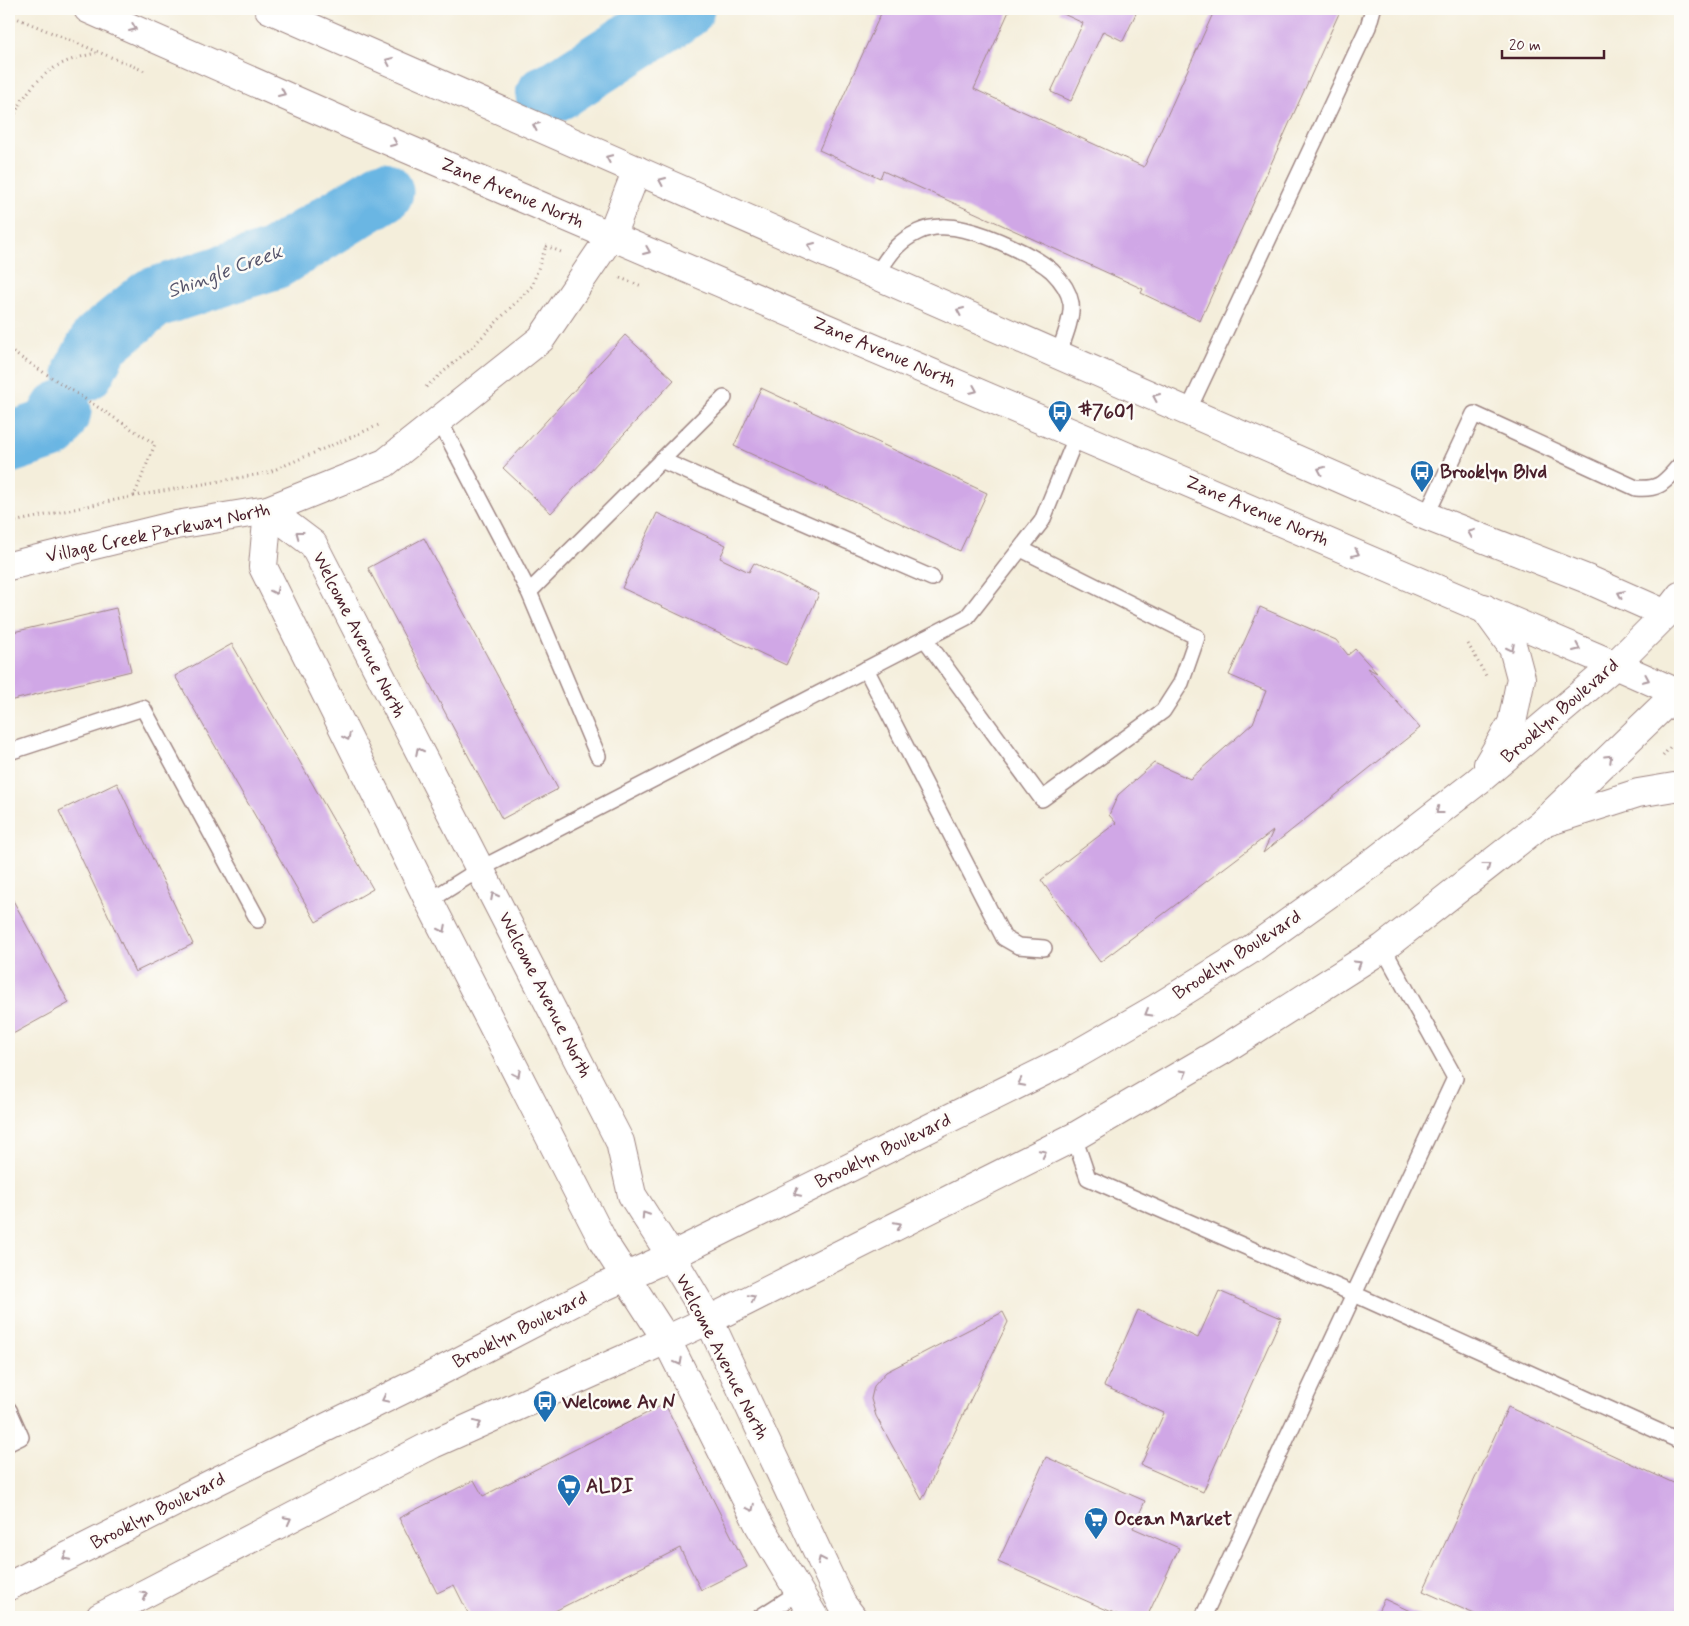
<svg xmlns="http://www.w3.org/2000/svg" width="1689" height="1626" viewBox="0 0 1689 1626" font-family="Mynerve,sans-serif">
<rect width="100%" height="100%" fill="#fdfcf7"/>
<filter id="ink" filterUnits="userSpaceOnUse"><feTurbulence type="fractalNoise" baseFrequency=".02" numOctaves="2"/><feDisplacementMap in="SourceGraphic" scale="10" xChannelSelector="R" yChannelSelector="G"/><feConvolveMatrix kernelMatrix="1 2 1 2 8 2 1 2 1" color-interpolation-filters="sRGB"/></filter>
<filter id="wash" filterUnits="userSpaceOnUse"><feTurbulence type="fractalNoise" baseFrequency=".0096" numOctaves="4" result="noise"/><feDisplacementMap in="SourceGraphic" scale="20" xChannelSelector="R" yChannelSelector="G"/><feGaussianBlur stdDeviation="1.12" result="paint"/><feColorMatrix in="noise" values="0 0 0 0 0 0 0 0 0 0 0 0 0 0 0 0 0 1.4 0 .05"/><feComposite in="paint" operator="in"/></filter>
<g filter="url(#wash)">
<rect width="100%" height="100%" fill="#f4eedb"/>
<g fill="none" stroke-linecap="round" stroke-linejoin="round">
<g stroke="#6ab6e3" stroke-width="61">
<path d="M546 95 559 89 684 9"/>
<path d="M84 371 100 341 153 298 274 259 383 192"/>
<path d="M9 443 51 429 61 411"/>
</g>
</g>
<g id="blocks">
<g fill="#d0a7e6">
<path d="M883 9H1010L974 89 1144 167 1215 9H1341L1200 321 1141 293 1143 289 883 171 880 178 819 150Z"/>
<path d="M1061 9H1138L1123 41 1103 31 1071 101 1051 92 1083 23 1059 12Z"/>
<path d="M625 335 674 380 551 513 503 468Z"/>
<path d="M761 388 987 493 960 551 734 446Z"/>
<path d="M657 513 726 545 720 558 749 572 754 563 819 594 786 665 622 588Z"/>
<path d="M424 538 558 789 502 819 368 568Z"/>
<path d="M1260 607 1336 640 1348 655 1355 649 1377 673 1367 668 1420 728 1263 853 1273 831 1100 962 1041 880 1116 823 1109 815 1118 795 1154 763 1190 779 1253 723 1266 691 1229 675Z"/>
<path d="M116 608 131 671 9 701V633Z"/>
<path d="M232 644 373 889 316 922 175 676Z"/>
<path d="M117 783 193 944 135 972 59 811Z"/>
<path d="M9 893 69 1003 11 1035 9 1031Z"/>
<path d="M1219 1291 1281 1318 1203 1492 1141 1465 1164 1413 1104 1386 1138 1310 1198 1338Z"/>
<path d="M1003 1312 1008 1322 922 1500 876 1416 871 1399 874 1386 886 1372Z"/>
<path d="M665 1404 747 1567 701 1590 680 1548 543 1617H470L454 1585 437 1593 399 1518 474 1480 483 1496Z"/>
<path d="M1508 1407 1680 1486V1617H1481L1423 1591Z"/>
<path d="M1046 1457 1145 1501 1133 1528 1179 1548 1147 1617H1123L998 1562Z"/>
<path d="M1384 1599 1423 1617H1375Z"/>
</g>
</g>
</g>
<g filter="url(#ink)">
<use href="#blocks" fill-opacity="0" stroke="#9f8683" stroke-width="1"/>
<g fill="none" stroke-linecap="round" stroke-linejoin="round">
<g stroke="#9f8683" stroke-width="18">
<g id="service">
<path d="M876 275C890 255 895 243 918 232 932 225 951 226 966 230 989 235 1035 256 1052 271 1061 280 1069 291 1071 303 1073 318 1063 341 1058 355"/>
<path d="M1188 411 1368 27 1373 9"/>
<path d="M439 420 529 592 598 756"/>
<path d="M661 460 932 578"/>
<path d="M1426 516 1474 414 1636 488C1661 490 1664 482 1680 465"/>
<path d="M529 592 724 398"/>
<path d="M925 639 1042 799 1163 711 1181 683 1197 637 1021 549"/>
<path d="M866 669 1004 938 1018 946 1044 948"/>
<path d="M9 752 143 708 258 920"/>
<path d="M429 901 480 869 967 617 1042 521 1077 435"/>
<path d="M1074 1137 1088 1178 1354 1294 1680 1441"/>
<path d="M9 1410 21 1437 9 1443"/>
<path d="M760 1617 799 1592"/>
<path d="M1203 1617 1455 1078 1383 948"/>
</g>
</g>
<g stroke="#9f8683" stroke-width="30">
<g id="minor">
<path d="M268 510 313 544 620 1142 632 1195 671 1256 709 1320 842 1604 852 1617"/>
<path d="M268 510 263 567 429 901 604 1243 666 1339 759 1525 814 1617"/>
<path d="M9 566 176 525 268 510 385 463 541 339 611 236 637 170"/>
</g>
</g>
<g stroke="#9f8683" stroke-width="30">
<g id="tertiary">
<path d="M88 9 349 124 1615 665"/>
<path d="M269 9 1426 516 1587 579 1666 614"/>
</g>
</g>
<g stroke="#9f8683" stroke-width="30">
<g id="secondary">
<path d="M1484 608 1513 648 1521 678 1512 723 1488 764"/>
<path d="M1615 665 1680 694"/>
<path d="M1547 822 1638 793 1680 786"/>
<path d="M9 1586 219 1480 429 1377 603 1287 671 1256 1065 1061 1157 1008 1250 950 1376 860 1478 781 1615 665 1666 614 1680 596"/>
<path d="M100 1617 433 1444 644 1350 709 1320 1074 1137 1220 1052 1383 948 1541 824 1680 690"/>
</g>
</g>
<g stroke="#9f8683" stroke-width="3" stroke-dasharray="1 4" stroke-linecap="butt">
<path d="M9 15 147 72"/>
<path d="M9 95V122"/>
<path d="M9 148C10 138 11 126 14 117 21 97 41 74 59 65 71 59 84 56 96 53"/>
<path d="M9 193V196"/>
<path d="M546 246 561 252"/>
<path d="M620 278 642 286"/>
<path d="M9 350 155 444 134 496 9 523"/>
<path d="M426 387 470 349 532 286 546 246"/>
<path d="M134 496 267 473 379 425"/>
<path d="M1468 644 1486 676"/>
<path d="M1663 756 1670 747 1680 748"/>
</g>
<use href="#service" stroke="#fff" stroke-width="15"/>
<use href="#minor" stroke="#fff" stroke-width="28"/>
<use href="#tertiary" stroke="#fff" stroke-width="28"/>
<use href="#secondary" stroke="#fff" stroke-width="28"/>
</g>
<defs><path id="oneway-chevron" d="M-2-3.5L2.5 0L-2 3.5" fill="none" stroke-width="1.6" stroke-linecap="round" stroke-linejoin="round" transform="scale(1.25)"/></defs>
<g stroke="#ae9aa0">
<use href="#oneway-chevron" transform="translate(133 28) rotate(23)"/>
<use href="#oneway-chevron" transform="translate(389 61) rotate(-156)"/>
<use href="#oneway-chevron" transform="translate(282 93) rotate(24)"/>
<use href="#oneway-chevron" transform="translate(536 126) rotate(-156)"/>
<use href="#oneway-chevron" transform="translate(394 143) rotate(23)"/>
<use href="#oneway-chevron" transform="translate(609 158) rotate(-157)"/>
<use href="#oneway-chevron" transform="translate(662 181) rotate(-156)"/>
<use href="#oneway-chevron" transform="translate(811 246) rotate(-156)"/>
<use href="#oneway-chevron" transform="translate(647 251) rotate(23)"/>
<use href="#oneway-chevron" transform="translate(960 311) rotate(-156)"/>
<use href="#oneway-chevron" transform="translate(974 390) rotate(23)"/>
<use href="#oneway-chevron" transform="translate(1156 397) rotate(-156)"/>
<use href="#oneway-chevron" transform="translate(1321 470) rotate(-156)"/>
<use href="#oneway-chevron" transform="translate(1471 533) rotate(-158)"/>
<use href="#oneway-chevron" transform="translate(299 534) rotate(-143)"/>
<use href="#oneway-chevron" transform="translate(1356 553) rotate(23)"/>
<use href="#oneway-chevron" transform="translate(275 591) rotate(64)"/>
<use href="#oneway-chevron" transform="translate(1621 594) rotate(-156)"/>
<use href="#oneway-chevron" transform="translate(1511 648) rotate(63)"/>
<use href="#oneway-chevron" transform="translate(1577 648) rotate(24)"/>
<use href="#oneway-chevron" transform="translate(1646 679) rotate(24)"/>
<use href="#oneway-chevron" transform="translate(347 737) rotate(64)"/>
<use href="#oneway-chevron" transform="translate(419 751) rotate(-117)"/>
<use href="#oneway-chevron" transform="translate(1609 758) rotate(-44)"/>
<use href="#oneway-chevron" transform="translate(1439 811) rotate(142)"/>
<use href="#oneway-chevron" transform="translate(1487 866) rotate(-38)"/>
<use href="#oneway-chevron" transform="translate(494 896) rotate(-117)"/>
<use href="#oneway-chevron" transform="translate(443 929) rotate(63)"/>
<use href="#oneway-chevron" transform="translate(1358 964) rotate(-32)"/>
<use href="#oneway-chevron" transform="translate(1148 1013) rotate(150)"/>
<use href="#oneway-chevron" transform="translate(1184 1073) rotate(-30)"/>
<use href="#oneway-chevron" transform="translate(517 1074) rotate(63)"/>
<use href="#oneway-chevron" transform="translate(1021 1083) rotate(153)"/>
<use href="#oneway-chevron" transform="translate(1043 1153) rotate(-27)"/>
<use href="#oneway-chevron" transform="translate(797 1193) rotate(154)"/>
<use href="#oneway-chevron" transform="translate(645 1215) rotate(-123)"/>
<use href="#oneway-chevron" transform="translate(898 1225) rotate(-27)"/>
<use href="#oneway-chevron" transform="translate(752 1298) rotate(-27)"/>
<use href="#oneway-chevron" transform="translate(679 1362) rotate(62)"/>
<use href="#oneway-chevron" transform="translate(385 1399) rotate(154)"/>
<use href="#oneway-chevron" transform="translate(478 1424) rotate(-24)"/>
<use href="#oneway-chevron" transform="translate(751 1508) rotate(64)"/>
<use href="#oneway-chevron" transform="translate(288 1520) rotate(-28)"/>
<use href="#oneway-chevron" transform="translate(66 1557) rotate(153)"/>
<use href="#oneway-chevron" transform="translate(821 1560) rotate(-115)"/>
<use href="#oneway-chevron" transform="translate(144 1595) rotate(-28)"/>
</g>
</g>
<defs>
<g id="bus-pin" transform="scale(1.25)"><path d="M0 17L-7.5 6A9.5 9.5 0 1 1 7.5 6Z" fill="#1f6fb2" stroke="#fdfcf7"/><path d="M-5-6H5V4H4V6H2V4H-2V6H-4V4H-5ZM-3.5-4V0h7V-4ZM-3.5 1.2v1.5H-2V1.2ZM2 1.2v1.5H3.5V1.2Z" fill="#fff"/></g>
<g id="supermarket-pin" transform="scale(1.25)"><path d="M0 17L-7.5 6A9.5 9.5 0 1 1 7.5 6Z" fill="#1f6fb2" stroke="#fdfcf7"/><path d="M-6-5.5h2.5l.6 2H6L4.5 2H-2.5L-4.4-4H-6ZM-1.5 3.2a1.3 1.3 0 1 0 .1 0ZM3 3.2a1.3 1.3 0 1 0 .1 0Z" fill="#fff"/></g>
</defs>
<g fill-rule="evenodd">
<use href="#bus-pin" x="1060" y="412"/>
<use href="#bus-pin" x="1422" y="472"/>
<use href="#bus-pin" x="545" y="1402"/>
<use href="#supermarket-pin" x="569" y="1486"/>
<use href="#supermarket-pin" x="1096" y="1519"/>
</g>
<g text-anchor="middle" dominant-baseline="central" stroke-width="5" stroke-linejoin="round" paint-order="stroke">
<g font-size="19" fill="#4a1f2b" stroke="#fdfcf7">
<text transform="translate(512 193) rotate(23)">Zane Avenue North</text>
<text transform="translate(884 352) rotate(23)">Zane Avenue North</text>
<text transform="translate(1257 511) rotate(23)">Zane Avenue North</text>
<text transform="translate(158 533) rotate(-12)">Village Creek Parkway North</text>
<text transform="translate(359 635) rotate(63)">Welcome Avenue North</text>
<text transform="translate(1560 711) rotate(-41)">Brooklyn Boulevard</text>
<text transform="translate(1237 955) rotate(-33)">Brooklyn Boulevard</text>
<text transform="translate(545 995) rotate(63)">Welcome Avenue North</text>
<text transform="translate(883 1151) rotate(-26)">Brooklyn Boulevard</text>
<text transform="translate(520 1330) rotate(-27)">Brooklyn Boulevard</text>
<text transform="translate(722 1357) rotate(63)">Welcome Avenue North</text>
<text transform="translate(158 1511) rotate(-27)">Brooklyn Boulevard</text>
</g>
<g font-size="19" font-weight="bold" fill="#4a1f2b" stroke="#fdfcf7" text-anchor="start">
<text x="1078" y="412">#7601</text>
<text x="1440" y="472">Brooklyn Blvd</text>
<text x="562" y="1402">Welcome Av N</text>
<text x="586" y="1486">ALDI</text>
<text x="1114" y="1519">Ocean Market</text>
</g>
<g font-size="20" font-style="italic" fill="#55546b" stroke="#fdfcf7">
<text transform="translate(225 272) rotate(-20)">Shingle Creek</text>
</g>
</g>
<rect width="1689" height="1626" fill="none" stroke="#fdfcf7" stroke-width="30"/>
<path d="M1502 50v8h102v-8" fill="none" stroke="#4a1f2b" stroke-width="2.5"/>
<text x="1509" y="50" font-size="15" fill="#4a1f2b" stroke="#fdfcf7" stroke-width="4" paint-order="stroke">20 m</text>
</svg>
